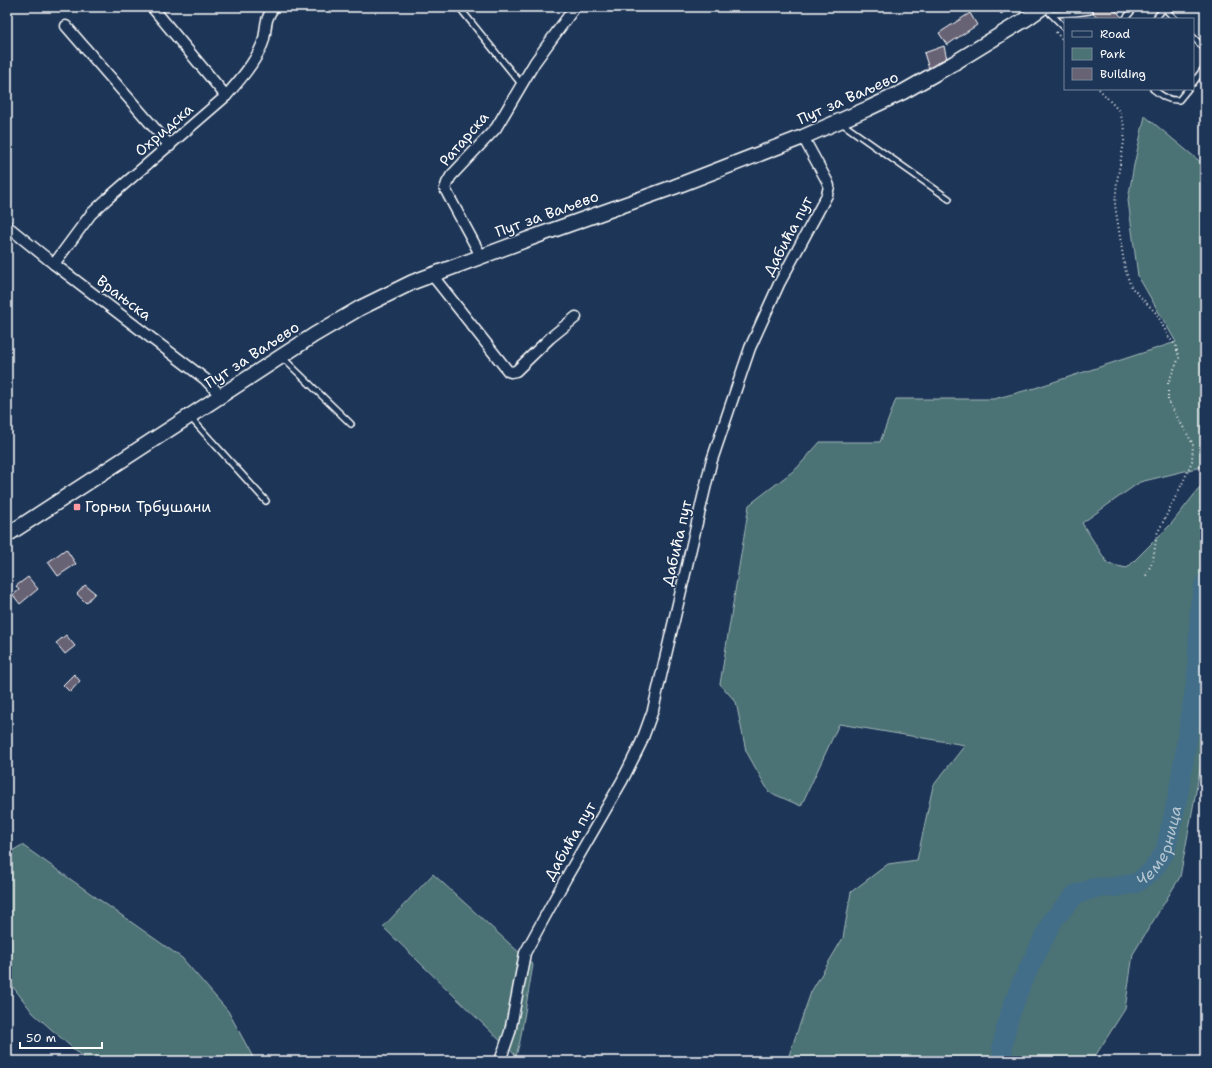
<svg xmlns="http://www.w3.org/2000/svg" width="1212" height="1068" viewBox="0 0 1212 1068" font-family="'Shantell Sans',sans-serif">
<rect width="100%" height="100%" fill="#1d3557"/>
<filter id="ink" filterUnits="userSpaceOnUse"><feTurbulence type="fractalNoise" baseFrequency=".025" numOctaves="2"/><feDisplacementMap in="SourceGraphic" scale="8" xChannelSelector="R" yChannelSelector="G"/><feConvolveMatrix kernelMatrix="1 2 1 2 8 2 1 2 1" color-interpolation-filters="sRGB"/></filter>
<g filter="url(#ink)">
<g fill="#4b7274" stroke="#a5b8ba">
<path d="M1145 116 1203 164 1205 161V466L1140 482 1082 523 1108 564 1127 568 1172 523 1205 481V743L1180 877 1133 954 1125 1009 1092 1061H787L811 992 843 938 851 892 888 864 917 860 933 786 965 745 839 724 801 806 769 792 746 751 736 702 720 684 749 505 797 468 820 442H880L896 399H994L1035 388 1176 342 1138 276 1128 200 1134 165Z"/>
<path d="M22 845 182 958 228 1011 255 1061H87L33 1013 7 979V854Z"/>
<path d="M433 874 533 965 520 1041 516 1056 383 927Z"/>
</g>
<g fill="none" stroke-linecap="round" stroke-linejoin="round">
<path stroke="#436e89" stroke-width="20" id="s1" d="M1004 1061 1002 1047 1008 1020 1021 984 1053 920 1075 895 1094 888 1115 887 1137 883 1152 871 1165 852 1178 796 1197 677 1200 604 1205 583"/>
</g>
<g fill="#686275" stroke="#fff">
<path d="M997 7H1012L1001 14Z"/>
<path d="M1086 7H1114L1113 8 1122 17 1121 19H1100Z"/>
<path d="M970 13 977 25 947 45 939 33Z"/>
<path d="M944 46 947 59 940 61 942 65 929 69 924 53Z"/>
<path d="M66 549 76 564 58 576 48 562Z"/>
<path d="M28 577 38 589 20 604 13 595 19 590 16 586Z"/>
<path d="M85 585 95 593 86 603 77 594Z"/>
<path d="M66 635 75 646 65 654 56 643Z"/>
<path d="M74 674 80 681 70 692 63 685Z"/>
</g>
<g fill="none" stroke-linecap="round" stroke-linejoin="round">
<g stroke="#fff" stroke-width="8">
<g id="service">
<path d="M459 7 522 85"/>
<path d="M1163 7 1175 19"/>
<path d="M1050 13 1065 28"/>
<path d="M1051 14 1076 13 1090 11"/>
<path d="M1125 19 1135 7"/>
<path d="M1155 19 1164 8"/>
<path d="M1193 37 1205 49"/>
<path d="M1193 83 1205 67"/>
<path d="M1153 89C1162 96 1168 101 1179 100L1188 89"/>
<path d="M840 122 949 199"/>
<path d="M282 357 351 424"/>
<path d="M190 417 266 501"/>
</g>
</g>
<g stroke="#fff" stroke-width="13">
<g id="minor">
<path d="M152 7 226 96"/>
<path d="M66 26 170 146"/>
<path d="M7 226 54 264 205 379 221 396"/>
<path d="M481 256 445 189 447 183 451 176 496 128 535 62 575 7"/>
<path d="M54 264 91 214 107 199 226 96C239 81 254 64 262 45 268 31 262 22 274 7"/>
<path d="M432 275 508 371 511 372 516 371 550 338 576 317"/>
<path d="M500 1061 510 1032 525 953 566 878 622 781 641 743 653 710 711 463 750 348 779 284 827 195 829 186 827 181 803 137"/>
</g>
</g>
<g stroke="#fff" stroke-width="17">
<path id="secondary" d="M7 535 314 335 360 308 413 282 542 234 674 187 803 137 867 109 903 92 954 63 1026 19 1043 7"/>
</g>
<g stroke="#fff" stroke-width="2" stroke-dasharray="1 3" stroke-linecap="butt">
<path d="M1056 32 1065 44"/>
<path d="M1099 89 1120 112 1125 130 1124 142 1117 181 1115 205 1125 269 1131 287 1157 314 1168 336 1176 346 1179 358 1168 383V401L1193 444 1192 461 1183 482 1157 534 1153 560 1145 578"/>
</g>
<use href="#service" stroke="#1d3557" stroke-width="5"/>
<use href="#minor" stroke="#1d3557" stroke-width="10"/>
<use href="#secondary" stroke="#1d3557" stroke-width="14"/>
</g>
</g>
<rect fill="#ff9aa2" stroke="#1d3557" stroke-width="1.5" x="73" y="503" width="8" height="8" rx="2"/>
<g text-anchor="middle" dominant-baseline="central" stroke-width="3" stroke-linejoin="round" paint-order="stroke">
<g font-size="15" fill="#fff" stroke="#1d3557">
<text transform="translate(848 98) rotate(-24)">Пут за Ваљево</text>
<text transform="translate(164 130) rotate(-41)">Охридска</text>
<text transform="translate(464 139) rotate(-49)">Ратарска</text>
<text transform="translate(547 214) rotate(-20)">Пут за Ваљево</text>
<text transform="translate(788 236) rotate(-62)">Дабића пут</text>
<text transform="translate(124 298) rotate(37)">Врањска</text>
<text transform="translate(252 355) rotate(-33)">Пут за Ваљево</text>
<text transform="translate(677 543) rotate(-77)">Дабића пут</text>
<text transform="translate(570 841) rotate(-60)">Дабића пут</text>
</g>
<g font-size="15" fill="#fff" stroke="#1d3557" text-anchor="start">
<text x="85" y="507">Горњи Трбушани</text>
</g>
<g font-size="16" font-style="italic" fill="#b4c5d0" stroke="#1d3557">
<text stroke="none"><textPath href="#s1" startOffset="294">Чемерница</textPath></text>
</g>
</g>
<rect width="1212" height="1068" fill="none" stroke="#1d3557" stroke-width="24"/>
<rect x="12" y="12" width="1188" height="1044" fill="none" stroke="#fff" stroke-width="1.5" filter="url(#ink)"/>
<rect x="1064" y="18" width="130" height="72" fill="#1d3557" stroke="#77869a"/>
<rect x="1072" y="31" width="20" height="6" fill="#1d3557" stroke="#77869a"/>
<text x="1100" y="38" font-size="12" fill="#ffffff">Road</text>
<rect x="1072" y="48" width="20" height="12" fill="#4b7274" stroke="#77869a"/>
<text x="1100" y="58" font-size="12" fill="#ffffff">Park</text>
<rect x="1072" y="68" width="20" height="12" fill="#686275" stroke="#77869a"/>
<text x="1100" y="78" font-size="12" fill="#ffffff">Building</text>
<path d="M20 1042v6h82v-6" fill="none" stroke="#ffffff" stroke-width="2"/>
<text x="26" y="1042" font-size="12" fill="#ffffff" stroke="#1d3557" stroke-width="3" paint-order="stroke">50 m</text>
</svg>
